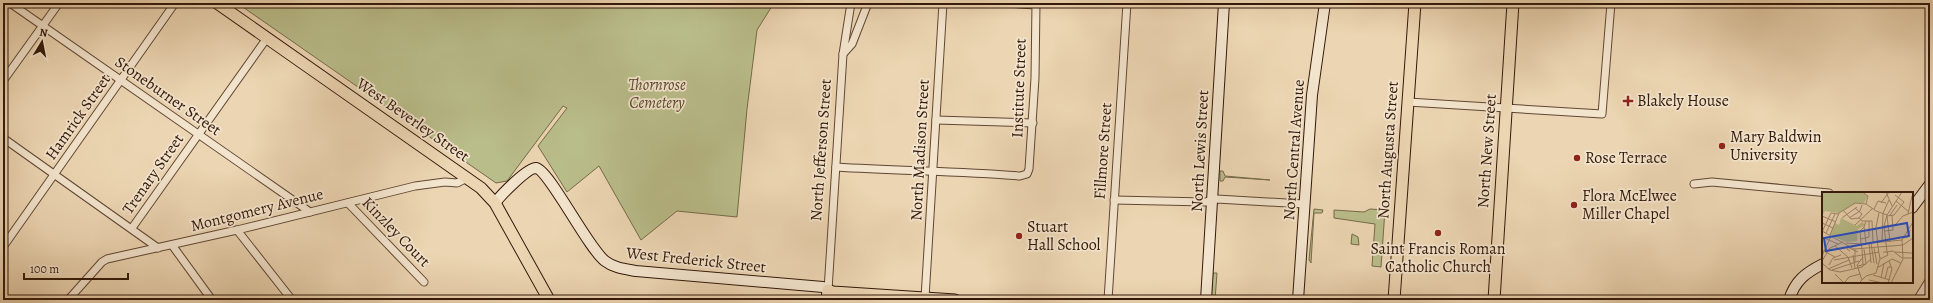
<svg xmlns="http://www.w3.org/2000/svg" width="1933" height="303" viewBox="0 0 1933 303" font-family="Alegreya,serif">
<rect width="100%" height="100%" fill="#ecd5b2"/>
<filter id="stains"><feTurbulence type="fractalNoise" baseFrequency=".005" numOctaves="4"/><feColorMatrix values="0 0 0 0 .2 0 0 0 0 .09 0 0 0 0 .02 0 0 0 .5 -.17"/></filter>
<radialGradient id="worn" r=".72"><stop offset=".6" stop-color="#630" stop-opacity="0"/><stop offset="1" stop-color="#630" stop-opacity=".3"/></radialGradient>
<g fill="#b9bd8a" stroke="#766a4a">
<path d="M237 3H774L757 30 747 109 737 217 677 211 641 240 599 166 567 192 538 146 567 108 563 106 507 181 496 183Z"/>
<path d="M1220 171H1223L1225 176 1270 180 1225 177 1223 181H1220Z"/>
<path d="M1314 209 1323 210 1322 213H1314L1311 263 1309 260Z"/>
<path d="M1370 209 1385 210 1381 267 1372 266 1375 224 1334 218V210L1364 212Z"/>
<path d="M1352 234 1358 237 1359 245 1351 244Z"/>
<path d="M1213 273H1217L1215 300H1211Z"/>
</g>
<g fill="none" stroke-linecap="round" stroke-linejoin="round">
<g stroke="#604733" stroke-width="9">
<g id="street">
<path d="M10 3 310 212"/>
<path d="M1005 3 1036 5"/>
<path d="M843 54 852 44 868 3"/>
<path d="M3 81 59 3"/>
<path d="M1408 102 1602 114 1611 3"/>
<path d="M936 120 1033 123"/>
<path d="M3 138 158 248"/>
<path d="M836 167C897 171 959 171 1020 176L1027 174 1029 169 1035 78 1036 3"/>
<path d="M1694 184 1712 182 1829 193"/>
<path d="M1114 200 1206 202 1217 199 1304 204"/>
<path d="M348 203 424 282"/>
<path d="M132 228 267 38"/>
<path d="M237 230 292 300"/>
<path d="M172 245 212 300"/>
<path d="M3 247 175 3"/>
<path d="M828 290 843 54 851 3"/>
<path d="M925 298 943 3"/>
<path d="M68 300 102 262 107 259 237 230 415 186 445 182 457 183 467 178"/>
<path d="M1108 300 1127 3"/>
<path d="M1917 300 1930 279"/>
</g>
</g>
<g stroke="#321809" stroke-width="12">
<g id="secondary">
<path d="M495 203C501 195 527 168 536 168 549 170 588 248 605 261 614 268 625 269 636 271L823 287 828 290"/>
<path d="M1912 208 1930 184"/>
<path d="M1206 300 1224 3"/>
<path d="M1298 300 1312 95 1325 3"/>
<path d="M1789 300C1795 281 1805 273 1823 264"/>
</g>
</g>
<g stroke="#321809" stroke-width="13">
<g id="primary">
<path d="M217 3 481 188 495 203 549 300"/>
<path d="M827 300 828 290 833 292 955 300"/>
<path d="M1394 300 1415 3"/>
<path d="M1494 300 1513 3"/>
</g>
</g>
<use href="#street" stroke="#f3e4cd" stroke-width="7"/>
<use href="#secondary" stroke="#f3e4cd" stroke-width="10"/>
<use href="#primary" stroke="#ecd5b2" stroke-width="11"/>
</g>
<g fill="#8f2418" stroke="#f3e4cd" stroke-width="1.5">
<path d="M1626 95h4v4h4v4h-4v4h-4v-4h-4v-4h4z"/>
<circle cx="1722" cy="146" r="4"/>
<circle cx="1577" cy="158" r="4"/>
<circle cx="1574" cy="205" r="4"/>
<circle cx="1438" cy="233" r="4"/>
<circle cx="1019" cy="236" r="4"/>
</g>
<g text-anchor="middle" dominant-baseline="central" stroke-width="3.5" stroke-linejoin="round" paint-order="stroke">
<g font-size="16" font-style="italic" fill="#5a4a30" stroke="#f3e4cd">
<text x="657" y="85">Thornrose<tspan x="657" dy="18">Cemetery</tspan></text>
</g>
<g font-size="16" fill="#321809" stroke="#f3e4cd">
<text transform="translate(1019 88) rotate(-88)">Institute Street</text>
<text transform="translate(168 96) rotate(35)">Stoneburner Street</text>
<text transform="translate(78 117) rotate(-55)">Hamrick Street</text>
<text transform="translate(413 120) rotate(35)">West Beverley Street</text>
<text transform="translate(821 150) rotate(-86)">North Jefferson Street</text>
<text transform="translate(920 150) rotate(-87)">North Madison Street</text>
<text transform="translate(1294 150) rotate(-86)">North Central Avenue</text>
<text transform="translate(1388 150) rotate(-86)">North Augusta Street</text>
<text transform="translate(1103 151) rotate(-86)">Fillmore Street</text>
<text transform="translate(1200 151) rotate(-87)">North Lewis Street</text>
<text transform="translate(1487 151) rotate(-86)">North New Street</text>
<text transform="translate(153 174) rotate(-55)">Trenary Street</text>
<text transform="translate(257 210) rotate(-14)">Montgomery Avenue</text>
<text transform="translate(396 232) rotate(46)">Kinzley Court</text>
<text transform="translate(696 260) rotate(6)">West Frederick Street</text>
</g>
<g font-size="16" fill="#321809" stroke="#f3e4cd" text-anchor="start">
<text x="1637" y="101">Blakely House</text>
<text x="1730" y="137">Mary Baldwin<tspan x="1730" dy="18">University</tspan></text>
<text x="1585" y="158">Rose Terrace</text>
<text x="1582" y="196">Flora McElwee<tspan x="1582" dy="18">Miller Chapel</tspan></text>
<text x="1027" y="227">Stuart<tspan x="1027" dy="18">Hall School</tspan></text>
<text x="1438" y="249" text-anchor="middle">Saint Francis Roman<tspan x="1438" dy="18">Catholic Church</tspan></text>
</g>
</g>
<g transform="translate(1822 192)">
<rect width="91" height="91" fill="#ecd5b2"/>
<path d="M0 0H39L46 4 42 11H35L17 21 3 19 1 22ZM19 26 35 34 40 30 43 33 36 37 35 49 24 50 8 43 13 31 17 33Z" fill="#b9bd8a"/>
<path fill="none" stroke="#a2896e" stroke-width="1" d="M40 0 46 4 44 12 54 19 65 23M64 0 70 14M80 0 65 23 62 34 65 60 71 59 80 66H91M74 9 87 20M59 11 67 0M33 16 40 22 37 26M52 17 56 9 64 11M21 18 29 27 37 26 40 29H50L51 51M86 22 90 4M68 23 75 13M0 24 14 30M65 24 72 23 82 10 73 3M65 24 68 50M20 26 35 15M27 26 38 19 40 13M0 31 11 36M33 33 51 16M62 34 73 33 81 24 91 20M0 39 32 57 81 53M63 39 71 38 70 23M0 40 9 21 17 22M4 41 13 22M8 43 17 21 33 11 44 12M0 45 16 52M81 46 86 45 88 38M39 47 47 45V29M80 48 91 30M60 50 61 21 67 8M24 51 39 52 38 39 42 35M44 51 42 35 44 29M47 51 49 71M49 51 52 71M81 53 91 46M13 54 26 65 30 76M56 55 54 35 57 21M52 56 55 72M33 57V70M40 57 41 73M40 57 39 52 80 48 81 66M0 58 13 65M28 59 25 57V55L36 60M73 60 90 61M31 63 33 76M0 64 9 44M58 67 66 63 65 60H61M12 68 57 60M0 69 8 56 21 50M0 71 8 78 18 80 40 75 49 67M7 73 11 66 19 63M36 74 44 72 42 57M55 76 70 67 79 71M6 77 27 68M10 78 37 69M13 82 22 91M51 83 68 88M59 86 62 71M63 87 66 75H69M40 88 35 73 41 65M47 88 61 91M22 91 27 85 38 82M37 91 44 84 54 81 58 67 56 55M66 91 70 77 67 69M69 91 81 67"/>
<path fill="#1d4ed8" fill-opacity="0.15" stroke="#1d4ed8" stroke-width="2" d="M85 31 87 44 4 59 2 46Z"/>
<rect width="91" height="91" fill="none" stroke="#321809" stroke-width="2"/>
</g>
<rect width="1933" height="303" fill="none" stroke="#ecd5b2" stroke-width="16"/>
<rect x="4" y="4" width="1925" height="295" fill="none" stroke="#321809" stroke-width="2"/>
<rect x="8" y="8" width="1917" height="287" fill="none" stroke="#321809"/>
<g transform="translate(42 42) rotate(10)" stroke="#f3e4cd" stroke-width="3" paint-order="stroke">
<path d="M0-3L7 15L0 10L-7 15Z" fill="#321809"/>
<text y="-6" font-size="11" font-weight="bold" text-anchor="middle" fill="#321809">N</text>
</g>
<path d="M24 273v6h104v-6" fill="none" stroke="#321809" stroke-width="2"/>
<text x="30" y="273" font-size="12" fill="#321809" stroke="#f3e4cd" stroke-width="3" paint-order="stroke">100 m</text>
<rect width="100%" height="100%" filter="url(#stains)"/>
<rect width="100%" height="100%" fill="url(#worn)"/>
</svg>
